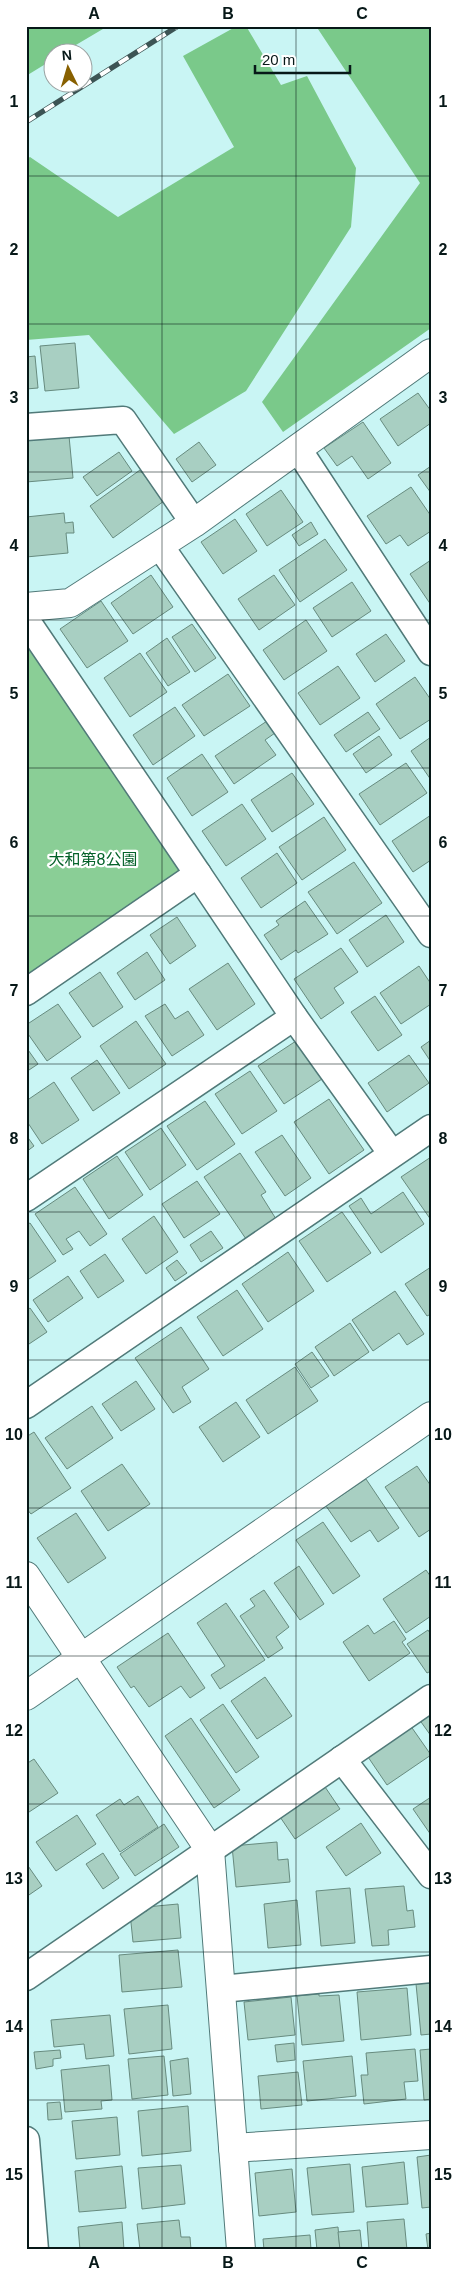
<svg xmlns="http://www.w3.org/2000/svg" width="457" height="2276" viewBox="0 0 457 2276" font-family="Helvetica,'Noto Sans JP',sans-serif">
<rect width="100%" height="100%" fill="#c9f5f4"/>
<path fill="#8ace96" d="M26 645 180 869 178 881 26 987Z"/>
<g fill="#7ac98a">
<path d="M26 26H108L64 52H52V60L26 76Z"/>
<path d="M237 26H246L281 85 307 76 356 168 351 227 246 391 174 434 89 335 26 340V159L30 157 118 217 234 147 183 56Z"/>
<path d="M316 26H431V328L283 432 262 402 420 183Z"/>
</g>
<g fill="#a8cfc2" stroke="#678b7f">
<path d="M75 343 79 388 45 391 40 346Z"/>
<path d="M35 356 38 388 26 389V357Z"/>
<path d="M418 393 431 411V423L398 446 380 419Z"/>
<path d="M363 422 391 463 368 479 352 456 337 466 324 448Z"/>
<path d="M69 436 73 478 26 482V440Z"/>
<path d="M199 442 216 465 192 482 176 459Z"/>
<path d="M119 452 132 471 97 496 83 477Z"/>
<path d="M431 466V493L418 475Z"/>
<path d="M140 470 164 501 113 538 90 506Z"/>
<path d="M411 487 431 516V531L408 546 400 535 386 544 367 516Z"/>
<path d="M281 490 303 522 267 546 246 514Z"/>
<path d="M64 513 65 523 73 522 74 533H66L68 553 26 557V517Z"/>
<path d="M235 519 257 551 223 574 201 542Z"/>
<path d="M311 522 318 534 299 546 292 535Z"/>
<path d="M325 539 347 570 300 602 279 570Z"/>
<path d="M431 560V605L410 574Z"/>
<path d="M151 575 173 607 133 634 111 603Z"/>
<path d="M274 575 295 605 259 630 238 599Z"/>
<path d="M352 582 371 611 332 637 313 608Z"/>
<path d="M101 601 128 641 87 668 60 629Z"/>
<path d="M306 620 327 651 284 680 263 650Z"/>
<path d="M192 624 216 658 195 672 172 637Z"/>
<path d="M386 634 405 661 375 682 356 654Z"/>
<path d="M167 638 190 672 168 686 146 653Z"/>
<path d="M140 653 167 692 130 717 104 678Z"/>
<path d="M338 666 360 698 320 725 298 693Z"/>
<path d="M228 674 250 706 204 736 182 705Z"/>
<path d="M415 677 431 700V719L400 739 376 704Z"/>
<path d="M175 707 195 736 153 765 133 735Z"/>
<path d="M368 712 380 729 346 752 334 735Z"/>
<path d="M267 721 275 733 265 740 276 755 234 784 215 756Z"/>
<path d="M379 736 392 755 366 773 353 754Z"/>
<path d="M431 737V780L411 751Z"/>
<path d="M202 754 228 792 192 816 167 778Z"/>
<path d="M406 763 427 793 380 825 359 794Z"/>
<path d="M292 773 314 804 272 832 251 800Z"/>
<path d="M242 804 266 839 226 866 202 831Z"/>
<path d="M431 815V860L413 872 392 841Z"/>
<path d="M324 817 346 850 302 880 279 847Z"/>
<path d="M277 853 297 883 261 908 241 878Z"/>
<path d="M354 862 382 903 337 934 308 892Z"/>
<path d="M305 901 328 934 298 953 296 950 281 960 264 935 279 925 276 921Z"/>
<path d="M386 915 404 942 367 967 349 940Z"/>
<path d="M177 917 196 946 170 964 150 935Z"/>
<path d="M341 948 358 972 334 988 344 1003 321 1019 294 979Z"/>
<path d="M147 952 165 980 135 1000 117 973Z"/>
<path d="M228 963 255 1004 217 1030 189 989Z"/>
<path d="M419 966 431 984V1004L401 1024 380 993Z"/>
<path d="M100 972 123 1007 93 1027 69 993Z"/>
<path d="M375 996 402 1035 378 1051 351 1012Z"/>
<path d="M58 1004 81 1037 47 1061 26 1031V1025Z"/>
<path d="M165 1004 175 1019 188 1011 204 1035 172 1056 145 1016Z"/>
<path d="M136 1021 166 1064 129 1089 100 1046Z"/>
<path d="M431 1040V1062L421 1047Z"/>
<path d="M296 1041 322 1079 284 1104 258 1066Z"/>
<path d="M26 1047 38 1064 26 1072Z"/>
<path d="M409 1055 429 1083 387 1112 368 1083Z"/>
<path d="M97 1060 120 1093 93 1111 71 1078Z"/>
<path d="M250 1071 277 1111 242 1134 215 1094Z"/>
<path d="M54 1082 79 1120 42 1144 26 1120V1101Z"/>
<path d="M329 1099 364 1150 329 1174 294 1122Z"/>
<path d="M205 1101 235 1144 197 1170 167 1126Z"/>
<path d="M161 1128 186 1165 150 1190 125 1152Z"/>
<path d="M26 1135 34 1146 26 1152Z"/>
<path d="M282 1135 311 1178 285 1196 255 1152Z"/>
<path d="M240 1153 266 1192 261 1195 276 1219 246 1239 204 1177Z"/>
<path d="M117 1156 143 1195 109 1219 83 1179Z"/>
<path d="M431 1157V1220L401 1177Z"/>
<path d="M197 1181 220 1214 184 1238 162 1204Z"/>
<path d="M75 1187 107 1234 90 1246 79 1231 66 1239 73 1249 63 1255 35 1214Z"/>
<path d="M403 1192 424 1224 381 1253 349 1206 361 1198 371 1214Z"/>
<path d="M342 1212 371 1253 327 1282 299 1241Z"/>
<path d="M154 1216 178 1252 146 1274 122 1239Z"/>
<path d="M30 1223 56 1261 26 1281V1225Z"/>
<path d="M211 1231 223 1248 201 1262 190 1245Z"/>
<path d="M288 1252 314 1291 268 1322 242 1284Z"/>
<path d="M105 1254 124 1281 98 1298 80 1271Z"/>
<path d="M177 1260 187 1273 175 1281 166 1268Z"/>
<path d="M431 1267V1314L427 1316 405 1284Z"/>
<path d="M68 1276 83 1298 48 1322 33 1300Z"/>
<path d="M237 1290 263 1329 223 1356 197 1317Z"/>
<path d="M395 1291 424 1334 407 1345 399 1333 373 1351 352 1320Z"/>
<path d="M30 1308 47 1332 26 1346V1311Z"/>
<path d="M350 1323 369 1352 334 1376 315 1347Z"/>
<path d="M181 1327 209 1369 182 1387 191 1402 173 1413 135 1358Z"/>
<path d="M312 1352 329 1376 311 1388 295 1364Z"/>
<path d="M295 1367 318 1401 268 1434 246 1400Z"/>
<path d="M136 1381 155 1409 121 1431 102 1404Z"/>
<path d="M236 1402 260 1437 223 1462 199 1427Z"/>
<path d="M92 1406 113 1438 67 1469 45 1438Z"/>
<path d="M34 1432 71 1488 31 1514 26 1508V1437Z"/>
<path d="M122 1464 150 1504 108 1531 81 1491Z"/>
<path d="M417 1466 431 1486V1529L419 1537 385 1487Z"/>
<path d="M366 1479 399 1528 378 1542 370 1530 351 1542 326 1506Z"/>
<path d="M76 1513 106 1558 68 1583 37 1538Z"/>
<path d="M323 1522 360 1576 333 1594 296 1540Z"/>
<path d="M299 1566 324 1604 300 1620 274 1583Z"/>
<path d="M426 1570 431 1577V1616L406 1633 383 1599Z"/>
<path d="M264 1590 289 1627 276 1637 283 1648 268 1658 240 1616 255 1606 250 1599Z"/>
<path d="M226 1603 265 1660 220 1689 211 1675 225 1666 197 1623Z"/>
<path d="M394 1621 406 1639 402 1642 410 1653 369 1681 343 1642 368 1625 374 1634Z"/>
<path d="M428 1630 431 1635V1671L427 1673 407 1644Z"/>
<path d="M168 1633 205 1688 190 1698 181 1686 149 1707 134 1686 131 1688 117 1667Z"/>
<path d="M265 1677 292 1716 257 1739 231 1701Z"/>
<path d="M223 1704 259 1757 236 1773 200 1720Z"/>
<path d="M431 1711V1736L419 1719Z"/>
<path d="M191 1718 240 1790 214 1808 165 1736Z"/>
<path d="M410 1725 431 1755 387 1785 366 1754Z"/>
<path d="M34 1759 58 1793 26 1814V1764Z"/>
<path d="M321 1781 340 1809 295 1839 276 1811Z"/>
<path d="M138 1796 158 1827 120 1852 96 1815 120 1799 124 1805Z"/>
<path d="M431 1797V1835L413 1809Z"/>
<path d="M77 1815 96 1844 56 1871 36 1842Z"/>
<path d="M361 1823 381 1853 346 1876 326 1847Z"/>
<path d="M164 1824 179 1847 135 1876 120 1854Z"/>
<path d="M277 1842 278 1860 288 1859 290 1882 236 1887 232 1846Z"/>
<path d="M103 1853 119 1878 103 1889 86 1864Z"/>
<path d="M26 1863 42 1886 26 1897Z"/>
<path d="M404 1886 407 1911 413 1910 415 1927 388 1930 389 1945 372 1946 365 1889Z"/>
<path d="M350 1888 355 1943 321 1946 316 1891Z"/>
<path d="M297 1900 301 1945 268 1948 264 1904Z"/>
<path d="M178 1904 181 1938 133 1942 130 1913 147 1911 146 1907Z"/>
<path d="M178 1950 182 1987 122 1992 119 1955Z"/>
<path d="M431 1983V2034L421 2035 416 1984Z"/>
<path d="M407 1988 411 2035 361 2040 357 1992Z"/>
<path d="M319 1994V1996L339 1995 344 2041 302 2045 297 1996Z"/>
<path d="M291 1997 295 2035 248 2040 244 2002Z"/>
<path d="M168 2005 172 2049 129 2054 124 2009Z"/>
<path d="M110 2015 114 2056 86 2059 84 2044 54 2047 51 2020Z"/>
<path d="M294 2043 295 2060 277 2062 275 2045Z"/>
<path d="M415 2049 418 2081 404 2082 406 2099 364 2104 361 2075H368L366 2053Z"/>
<path d="M431 2049V2099L424 2100 420 2050Z"/>
<path d="M60 2050 61 2058 53 2059V2066L36 2069 34 2052Z"/>
<path d="M164 2056 168 2095 132 2099 128 2059Z"/>
<path d="M352 2056 356 2096 307 2101 303 2061Z"/>
<path d="M188 2058 191 2094 173 2096 170 2061Z"/>
<path d="M109 2065 112 2100 101 2101 102 2109 65 2112 61 2070Z"/>
<path d="M298 2072 302 2105 261 2109 258 2076Z"/>
<path d="M60 2102 62 2119 48 2120 47 2103Z"/>
<path d="M188 2106 191 2151 142 2156 138 2111Z"/>
<path d="M117 2117 120 2155 76 2159 72 2121Z"/>
<path d="M431 2155V2207L422 2208 417 2157Z"/>
<path d="M404 2162 408 2204 366 2207 362 2167Z"/>
<path d="M350 2164 354 2212 312 2215 307 2168Z"/>
<path d="M181 2165 185 2204 142 2209 138 2168Z"/>
<path d="M122 2166 126 2208 79 2212 75 2171Z"/>
<path d="M292 2169 296 2212 259 2216 255 2173Z"/>
<path d="M404 2219 407 2250H369L367 2222Z"/>
<path d="M179 2220 181 2237H190L191 2250H140L137 2224Z"/>
<path d="M122 2222 124 2250H80L78 2227Z"/>
<path d="M338 2227 340 2250H317L315 2230Z"/>
<path d="M360 2230 362 2250H340L338 2232Z"/>
<path d="M431 2233V2250H428L426 2234Z"/>
<path d="M310 2235 311 2250H264L263 2239Z"/>
</g>
<g fill="none" stroke-linecap="round" stroke-linejoin="round">
<g stroke="#517a79" stroke-width="29">
<g id="minor">
<path d="M26 427 123 420 194 523"/>
<path d="M298 449 431 652"/>
<path d="M160 546 431 934"/>
<path d="M26 620 198 874 26 992"/>
<path d="M198 874 294 1017 392 1154"/>
<path d="M26 1198 294 1017"/>
<path d="M26 1405 431 1128"/>
<path d="M342 1759 431 1875"/>
<path d="M26 1977 431 1698"/>
<path d="M221 1989 431 1969"/>
<path d="M26 2140 35 2250"/>
</g>
</g>
<g stroke="#517a79" stroke-width="30">
<g id="tertiary">
<path d="M26 607 70 603 194 523 431 353"/>
<path d="M26 1576 210 1850 241 2250"/>
<path d="M26 1696 431 1416"/>
<path d="M233 2148 431 2135"/>
</g>
</g>
<use href="#minor" stroke="#fff" stroke-width="26"/>
<use href="#tertiary" stroke="#fff" stroke-width="28"/>
<g stroke="#3c5454" stroke-width="5.5">
<path id="rail" d="M26 122 178 26"/>
</g>
<use href="#rail" stroke="#fff" stroke-width="4" stroke-dasharray="11" stroke-linecap="butt"/>
</g>
<path fill="none" stroke="#071818" stroke-width="1" stroke-opacity="0.55" d="M162 26V2250M296 26V2250M26 176H431M26 324H431M26 472H431M26 620H431M26 768H431M26 916H431M26 1064H431M26 1212H431M26 1360H431M26 1508H431M26 1656H431M26 1804H431M26 1952H431M26 2100H431"/>
<g text-anchor="middle" dominant-baseline="central" stroke-width="4.5" stroke-linejoin="round" paint-order="stroke">
<g font-size="16" fill="#046129" stroke="#fff">
<text x="93" y="859">大和第8公園</text>
</g>
</g>
<rect width="457" height="2276" fill="none" stroke="#ffffff" stroke-width="55"/>
<g transform="translate(68 68) rotate(355)"><circle r="24" fill="#ffffff" stroke="#9ca3a3"/>
<path d="M0-4L9 19L0 12L-9 19Z" fill="#886000"/>
<text y="-8" font-size="14" font-weight="bold" text-anchor="middle" fill="#071818">N</text>
</g>
<path d="M255 65v8h95v-8" fill="none" stroke="#071818" stroke-width="2.5"/>
<text x="262" y="65" font-size="15" fill="#071818" stroke="#ffffff" stroke-width="4" paint-order="stroke">20 m</text>
<rect x="28" y="28" width="402" height="2220" fill="none" stroke="#071818" stroke-width="2"/>
<g font-size="16" text-anchor="middle" font-weight="bold" fill="#071818">
<text x="94" y="19">A</text>
<text x="228" y="19">B</text>
<text x="362" y="19">C</text>
<text x="14" y="107">1</text>
<text x="443" y="107">1</text>
<text x="14" y="255">2</text>
<text x="443" y="255">2</text>
<text x="14" y="403">3</text>
<text x="443" y="403">3</text>
<text x="14" y="551">4</text>
<text x="443" y="551">4</text>
<text x="14" y="699">5</text>
<text x="443" y="699">5</text>
<text x="14" y="848">6</text>
<text x="443" y="848">6</text>
<text x="14" y="996">7</text>
<text x="443" y="996">7</text>
<text x="14" y="1144">8</text>
<text x="443" y="1144">8</text>
<text x="14" y="1292">9</text>
<text x="443" y="1292">9</text>
<text x="14" y="1440">10</text>
<text x="443" y="1440">10</text>
<text x="14" y="1588">11</text>
<text x="443" y="1588">11</text>
<text x="14" y="1736">12</text>
<text x="443" y="1736">12</text>
<text x="14" y="1884">13</text>
<text x="443" y="1884">13</text>
<text x="14" y="2032">14</text>
<text x="443" y="2032">14</text>
<text x="14" y="2180">15</text>
<text x="443" y="2180">15</text>
<text x="94" y="2268">A</text>
<text x="228" y="2268">B</text>
<text x="362" y="2268">C</text>
</g>
</svg>
